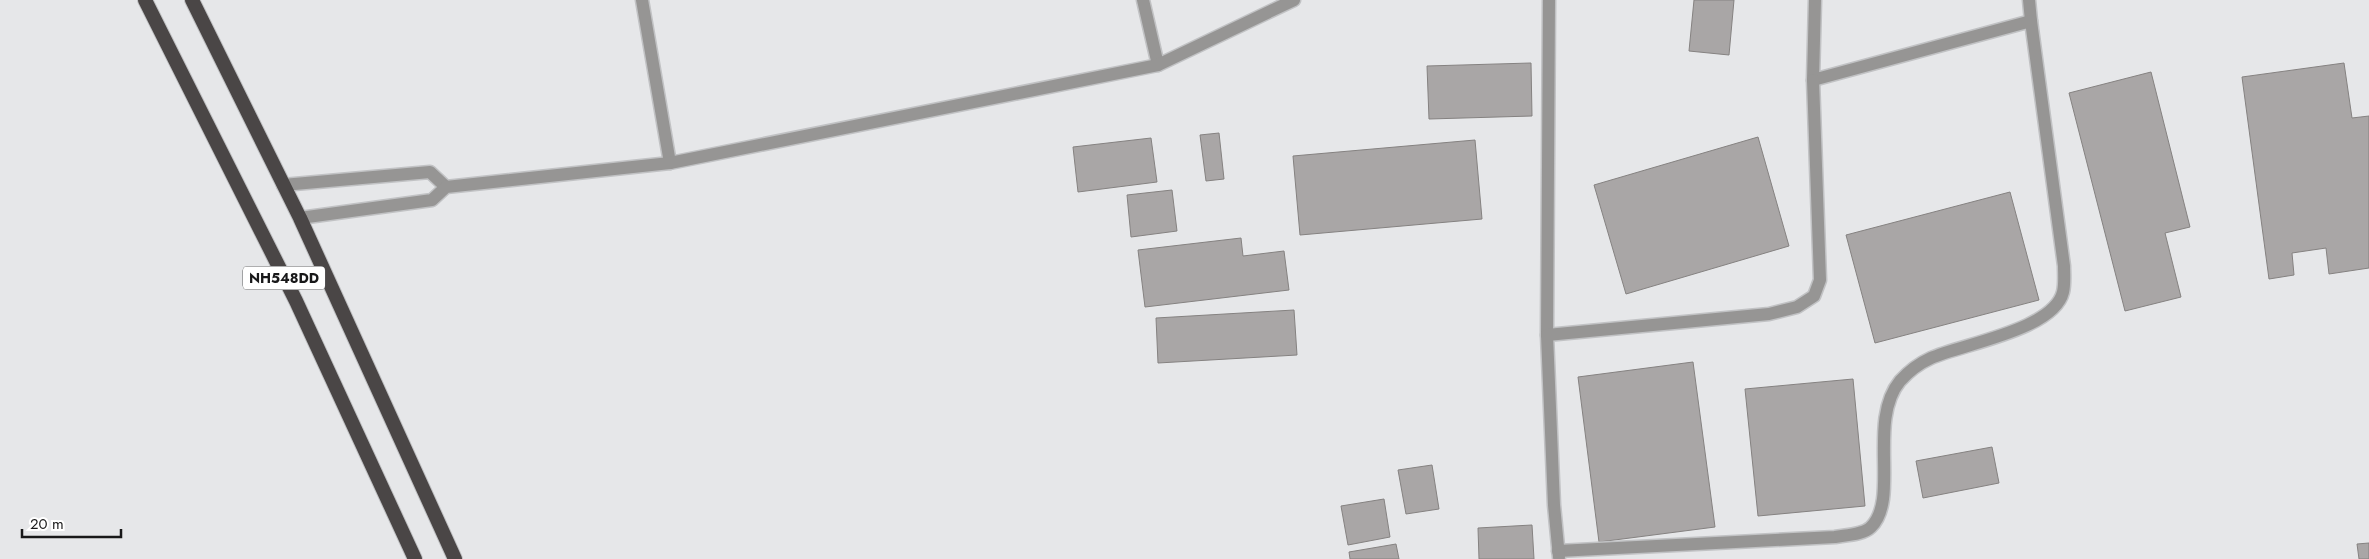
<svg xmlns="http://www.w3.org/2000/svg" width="2369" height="559" viewBox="0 0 2369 559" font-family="Jost,sans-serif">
<rect width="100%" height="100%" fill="#e6e7e9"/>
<g fill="#a9a6a6" stroke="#858281">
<path d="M1694 0H1734L1729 55 1689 51Z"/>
<path d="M1531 63 1532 116 1429 119 1427 66Z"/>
<path d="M2344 63 2352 118 2369 116V268L2329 274 2326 248 2292 253 2294 275 2269 279 2242 77Z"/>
<path d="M2151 72 2190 227 2165 233 2181 297 2125 311 2069 93Z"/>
<path d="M1219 133 1224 179 1206 181 1200 135Z"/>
<path d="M1758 137 1789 246 1626 294 1594 185Z"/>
<path d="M1151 138 1157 182 1078 192 1073 147Z"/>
<path d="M1475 140 1482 219 1300 235 1293 156Z"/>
<path d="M1172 190 1177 231 1131 237 1127 195Z"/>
<path d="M2010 192 2039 300 1875 343 1846 235Z"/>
<path d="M1241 238 1243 256 1284 251 1289 290 1145 307 1138 250Z"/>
<path d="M1294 310 1297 355 1158 363 1156 318Z"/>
<path d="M1693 362 1715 527 1599 542 1578 377Z"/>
<path d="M1853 379 1865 506 1758 516 1745 389Z"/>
<path d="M1992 447 1999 483 1923 498 1916 461Z"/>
<path d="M1432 465 1439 509 1406 514 1398 470Z"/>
<path d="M1384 499 1390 537 1348 545 1341 506Z"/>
<path d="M1532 525 1534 559H1479L1478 528Z"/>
<path d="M2369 543V559H2359L2357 544Z"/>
<path d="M1396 544 1399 559H1350L1349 552Z"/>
</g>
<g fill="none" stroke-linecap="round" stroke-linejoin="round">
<g stroke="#c1c2c4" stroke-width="15">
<g id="minor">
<path d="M642 0 670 163"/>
<path d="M1143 0 1158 65"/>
<path d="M2029 0 2031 21"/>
<path d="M283 185 430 172 446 187"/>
<path d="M300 218 432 200 446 187 670 163 1158 65 1294 0"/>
<path d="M1547 335 1549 0"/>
<path d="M1558 551 1835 537C1846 535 1863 535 1871 527 1900 499 1867 421 1900 381 1908 372 1920 363 1931 358 1962 344 2054 330 2063 292 2065 284 2064 274 2064 266L2031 21 1813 80 1815 0"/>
<path d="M1559 557 1554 505 1547 335 1769 314 1797 307 1814 296 1820 280 1813 80"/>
</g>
</g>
<g stroke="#c1c2c4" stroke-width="16">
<g id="trunk">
<path d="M145 0 296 301 415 559"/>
<path d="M192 0 300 218 455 559"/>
</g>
</g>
<use href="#minor" stroke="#969594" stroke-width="12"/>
<use href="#trunk" stroke="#4a4646" stroke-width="14"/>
</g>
<g text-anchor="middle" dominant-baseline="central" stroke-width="4" stroke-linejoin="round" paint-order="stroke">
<rect fill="#fff" stroke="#5d5d5e" stroke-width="1" x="243" y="266.5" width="82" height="23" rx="4"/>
<g font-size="14" font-weight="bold" fill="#181819">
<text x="284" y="278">NH548DD</text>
</g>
</g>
<path d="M22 529v8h99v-8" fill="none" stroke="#181819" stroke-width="2.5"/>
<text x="30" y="529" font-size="15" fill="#181819" stroke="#ffffff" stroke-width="4" paint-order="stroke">20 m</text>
</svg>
